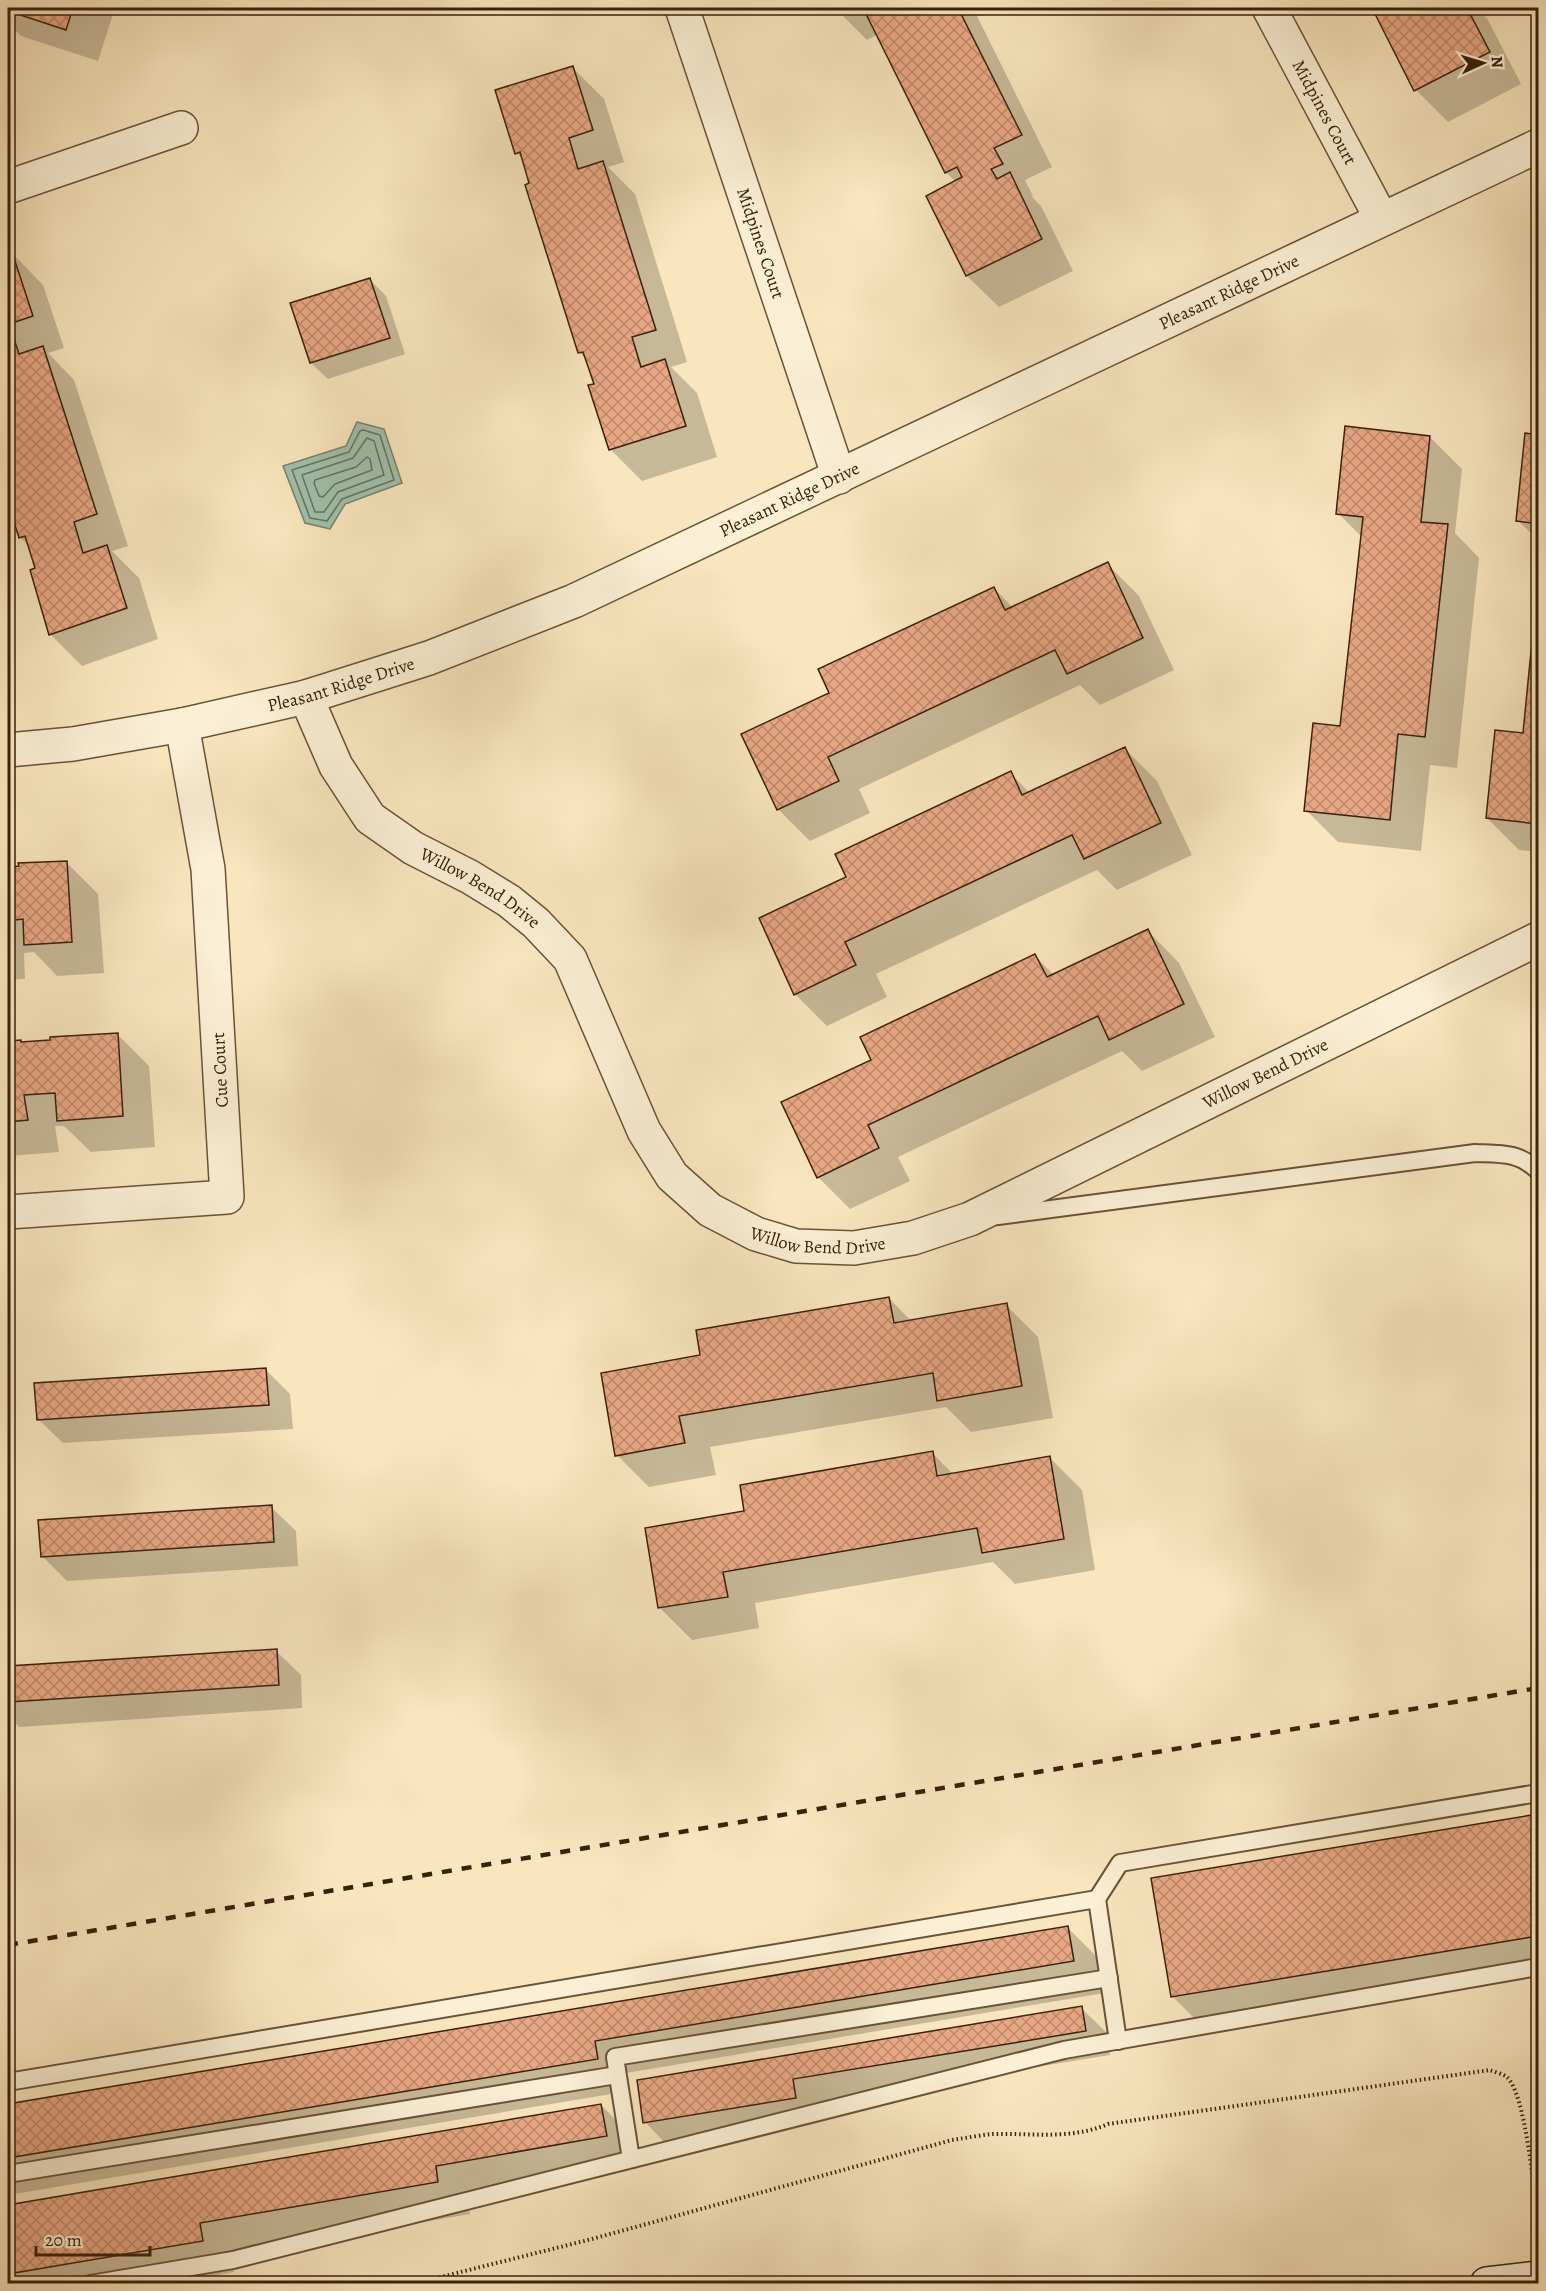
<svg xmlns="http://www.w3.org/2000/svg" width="1546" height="2291" viewBox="0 0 1546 2291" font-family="Alegreya,serif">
<defs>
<pattern id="building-cross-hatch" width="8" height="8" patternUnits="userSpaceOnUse" patternTransform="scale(1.5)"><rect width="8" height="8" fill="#e9a885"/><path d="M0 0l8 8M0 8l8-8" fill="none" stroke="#be886b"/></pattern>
</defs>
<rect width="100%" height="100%" fill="#f9e6be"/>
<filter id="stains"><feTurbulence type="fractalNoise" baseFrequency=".00333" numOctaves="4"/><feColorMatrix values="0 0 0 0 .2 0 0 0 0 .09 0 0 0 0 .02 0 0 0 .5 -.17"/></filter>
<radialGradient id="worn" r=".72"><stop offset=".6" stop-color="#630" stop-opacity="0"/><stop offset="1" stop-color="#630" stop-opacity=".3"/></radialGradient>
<path fill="#9fc0ab" stroke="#76806b" stroke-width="1.5" d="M357 422 384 429 402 483 345 504 330 529 305 523 283 466 346 446Z"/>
<g fill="#0003">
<path d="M8 8H115L98 61 21 36 8 23Z"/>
<path d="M835 8H973L1052 167 1025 180 1033 196 1032 197 1041 206 1073 271 999 307 967 276 928 196 956 182 946 172 878 34 867 40Z"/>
<path d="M1381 8H1479V10L1488 20 1521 84 1448 122 1416 90 1375 11Z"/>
<path d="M572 67 604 99 624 162 608 167 635 194 687 362 671 367 697 393 717 457 642 481 610 449 596 384 588 361 580 353 527 186 531 184 524 160 517 153Z"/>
<path d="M12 253 43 285 64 348 48 353 74 380 128 546 112 551 139 578 158 639 82 666 50 634 30 547 20 537 8 498V255Z"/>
<path d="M370 280 386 296 405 354 328 379 311 363Z"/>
<path d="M1527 435 1538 436V541L1518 520Z"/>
<path d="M1430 437 1462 469 1455 533 1479 558 1457 768 1430 765 1421 851 1338 842 1306 810 1342 728 1362 537 1338 513Z"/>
<path d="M1107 564 1139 596 1174 670 1100 705 1080 685 859 789 870 813 810 841 778 809 831 693 994 588 1013 608Z"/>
<path d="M1538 594V852L1519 850 1487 818 1524 735Z"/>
<path d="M1125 749 1157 781 1192 855 1117 890 1097 870 876 974 887 997 827 1026 795 994 848 878 1010 773 1030 793Z"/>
<path d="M66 862 98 894 104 973 57 976 34 952 24 953 25 979 8 980V868Z"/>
<path d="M1148 931 1179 963 1215 1037 1142 1071 1122 1051 898 1157 910 1181 850 1209 818 1177 873 1060 1035 956 1054 975Z"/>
<path d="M117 1034 149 1066 155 1147 91 1152 64 1126H55L59 1152 8 1156V1043L20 1042 22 1044Z"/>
<path d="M889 1298 911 1321 1006 1305 1038 1337 1053 1418 971 1432 946 1407 710 1447 716 1475 649 1487 617 1455 702 1357Z"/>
<path d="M265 1369 290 1394 293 1429 63 1443 38 1419Z"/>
<path d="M932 1453 953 1474 1050 1458 1082 1490 1095 1570 1015 1584 993 1562 755 1603 759 1628 692 1640 660 1608 646 1529 746 1512Z"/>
<path d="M271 1507 296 1531 298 1566 67 1581 42 1556Z"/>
<path d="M276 1651 301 1675 302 1708 19 1727 8 1715V1667Z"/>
<path d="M1538 1815V1972L1204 2028 1172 1996 1153 1879Z"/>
<path d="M1068 1928 1100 1960 1105 1993 626 2073 629 2091 8 2195V2105Z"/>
<path d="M1081 2008 1106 2032 1110 2055 816 2103 820 2122 669 2147 645 2122 638 2081Z"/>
<path d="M601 2105 633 2137 638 2168 467 2197 470 2214 231 2255 234 2272 169 2284H8V2207Z"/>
</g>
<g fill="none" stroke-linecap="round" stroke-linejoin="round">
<g stroke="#6c705b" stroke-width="1.5">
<path d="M363 430 380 435 394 480 342 499 327 521 310 518 292 470 349 452 360 431Z"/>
<path d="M367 438 374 441 384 475 338 492 324 512H315L302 475 353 458Z"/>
<path d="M367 457 370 459 372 470 335 484 323 497 319 496 314 483 315 480 356 467Z"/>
</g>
</g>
<g fill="url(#building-cross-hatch)" stroke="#39200b" stroke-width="1.5">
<path d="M8 8H73L66 30 8 11Z"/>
<path d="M863 8H958L1022 135 994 148 1003 164 991 169 997 179 1010 172 1042 239 966 276 926 196 962 177 957 167 945 173Z"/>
<path d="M1378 8H1467L1490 52 1414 91 1373 10Z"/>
<path d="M573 66 593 130 569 138 578 169 603 161 656 330 632 337 641 367 665 359 686 426 609 450 588 385 594 384 583 352 578 353 525 185 529 183 520 152 515 154 495 90Z"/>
<path d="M12 252 33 316 9 324 19 354 43 346 97 514 74 522 83 553 107 545 127 608 49 635 30 570 35 568 25 536 19 538 8 503V253Z"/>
<path d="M370 278 390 338 310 363 290 303Z"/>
<path d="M1345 426 1430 436 1421 522 1448 524 1425 737 1398 734 1390 820 1304 811 1313 723 1340 726 1363 517 1336 514Z"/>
<path d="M1525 433 1538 435V524L1516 521Z"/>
<path d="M1108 562 1143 638 1067 674 1055 650 828 757 839 781 777 810 741 734 829 693 818 669 994 587 1005 610Z"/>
<path d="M1538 580V824L1486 818 1495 730 1523 733Z"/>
<path d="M1125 747 1161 823 1084 859 1072 835 845 942 856 965 794 995 759 918 846 877 835 854 1011 771 1022 795Z"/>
<path d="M67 861 72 942 24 945 23 919 8 921V867L19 866 18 863Z"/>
<path d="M1148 929 1184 1004 1109 1040 1098 1016 868 1125 879 1148 817 1178 781 1102 871 1060 860 1037 1035 954 1047 977Z"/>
<path d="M118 1033 123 1116 57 1121 55 1093 24 1095 28 1120 8 1122V1041L21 1040V1042L50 1040V1037Z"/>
<path d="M889 1297 894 1323 1007 1303 1022 1386 937 1401 933 1373 679 1416 685 1443 615 1456 601 1373 700 1355 696 1330Z"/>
<path d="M266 1368 269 1405 37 1420 34 1383Z"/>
<path d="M933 1451 937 1476 1050 1456 1064 1539 982 1553 977 1528 723 1572 728 1597 658 1608 645 1528 744 1511 740 1485Z"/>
<path d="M272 1505 274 1542 41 1557 38 1520Z"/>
<path d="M277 1649 279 1685 8 1702V1666Z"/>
<path d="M1538 1814V1936L1171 1997 1151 1878Z"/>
<path d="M1068 1926 1074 1961 595 2041 598 2059 8 2158V2104Z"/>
<path d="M1082 2006 1086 2031 793 2079 796 2098 643 2123 637 2080Z"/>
<path d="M601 2104 607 2136 436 2166 438 2182 200 2223 203 2241 8 2274V2205Z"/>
</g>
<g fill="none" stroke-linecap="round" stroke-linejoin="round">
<g stroke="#695238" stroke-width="20">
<g id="service">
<path d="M998 1216 1475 1153C1501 1154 1519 1152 1538 1171"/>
<path d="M1118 2041 1097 1899 1120 1863 1538 1793"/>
<path d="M8 2082 1097 1899"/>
<path d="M631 2159 615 2057 1109 1978"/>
<path d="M8 2174 617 2075"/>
<path d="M90 2284 233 2260 1064 2050 1538 1967"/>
</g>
</g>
<g stroke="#695238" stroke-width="36">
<g id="minor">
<path id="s1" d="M682 8 839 477"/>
<path id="s2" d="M1269 8 1381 218"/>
<path d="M8 187 181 128"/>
<path id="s3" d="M306 697 336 766 370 818 413 848 470 877 509 901 536 923 570 959 644 1131 672 1176 710 1210 756 1234 796 1246 854 1248 913 1238 970 1219 1538 939"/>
<path id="s4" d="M8 750 73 744 182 725 306 697 429 658 574 601 1538 146"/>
<path d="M8 1212 227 1197 208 869 182 725"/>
</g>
</g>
<g stroke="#39200b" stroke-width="36">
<path id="secondary" d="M1487 2284 1538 2278"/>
</g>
<path stroke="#39200b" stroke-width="4" stroke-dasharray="1.5 3" stroke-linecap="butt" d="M413 2284 592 2239 952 2140C966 2138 980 2135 993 2134 1033 2133 1071 2140 1108 2124L1490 2070C1495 2072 1503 2074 1507 2077 1526 2095 1534 2193 1538 2222"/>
<use href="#service" stroke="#fbefd5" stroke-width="16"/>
<use href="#minor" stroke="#fbefd5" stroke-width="33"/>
<use href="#secondary" stroke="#fbefd5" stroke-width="33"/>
<path stroke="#39200b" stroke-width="4.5" stroke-dasharray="10 10" stroke-linecap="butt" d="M8 1945 1538 1688"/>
</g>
<g text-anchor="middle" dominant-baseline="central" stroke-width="4.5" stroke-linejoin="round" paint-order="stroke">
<g font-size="18" fill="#39200b" stroke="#fbefd5">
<text stroke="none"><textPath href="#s2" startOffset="118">Midpines Court</textPath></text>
<text stroke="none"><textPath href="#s1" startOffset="248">Midpines Court</textPath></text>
<text stroke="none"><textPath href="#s4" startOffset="1312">Pleasant Ridge Drive</textPath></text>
<text stroke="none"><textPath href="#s4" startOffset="826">Pleasant Ridge Drive</textPath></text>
<text stroke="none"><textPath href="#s4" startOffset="340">Pleasant Ridge Drive</textPath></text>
<text stroke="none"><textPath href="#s3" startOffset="268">Willow Bend Drive</textPath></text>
<text transform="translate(220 1070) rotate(-93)">Cue Court</text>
<text stroke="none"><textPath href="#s3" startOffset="1276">Willow Bend Drive</textPath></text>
<text stroke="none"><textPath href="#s3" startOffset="790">Willow Bend Drive</textPath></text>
</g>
</g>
<rect width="1546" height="2291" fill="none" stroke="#f9e6be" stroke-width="30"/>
<rect x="9" y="9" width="1528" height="2273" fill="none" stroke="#39200b" stroke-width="3"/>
<rect x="15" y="15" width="1516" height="2261" fill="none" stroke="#39200b" stroke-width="1.5"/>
<g transform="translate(1483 63) rotate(86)" stroke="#fbefd5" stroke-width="4.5" paint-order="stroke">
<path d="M0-4.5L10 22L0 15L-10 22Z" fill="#39200b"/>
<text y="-9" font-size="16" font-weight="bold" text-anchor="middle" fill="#39200b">N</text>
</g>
<path d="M36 2246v9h114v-9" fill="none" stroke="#39200b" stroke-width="3"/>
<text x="45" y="2246" font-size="18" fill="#39200b" stroke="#fbefd5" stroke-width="4.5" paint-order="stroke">20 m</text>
<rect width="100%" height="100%" filter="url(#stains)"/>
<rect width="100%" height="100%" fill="url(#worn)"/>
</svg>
